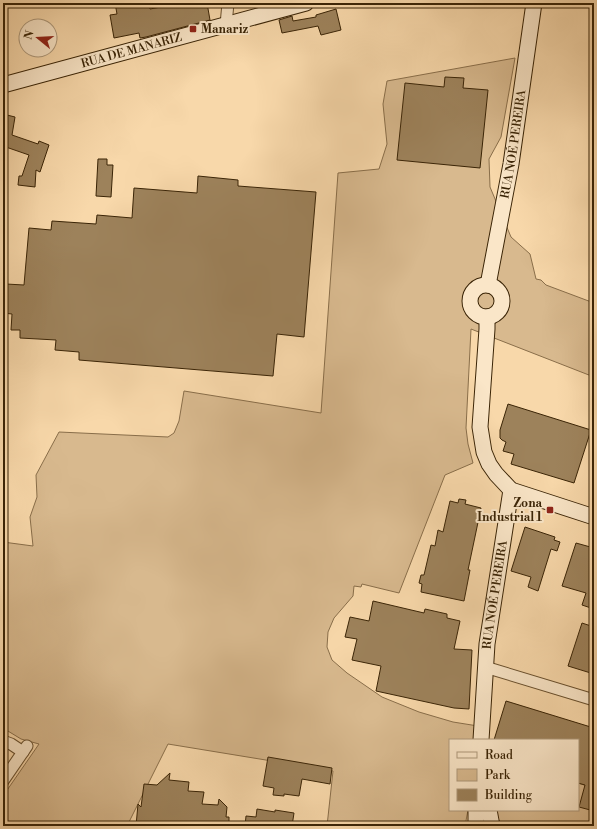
<svg xmlns="http://www.w3.org/2000/svg" width="597" height="829" viewBox="0 0 597 829" font-family="'Libre Bodoni',serif">
<rect width="100%" height="100%" fill="#f8d8aa"/>
<filter id="stains"><feTurbulence type="fractalNoise" baseFrequency=".005" numOctaves="4"/><feColorMatrix values="0 0 0 0 .2 0 0 0 0 .09 0 0 0 0 .02 0 0 0 .5 -.17"/></filter>
<radialGradient id="worn" r=".72"><stop offset=".6" stop-color="#630" stop-opacity="0"/><stop offset="1" stop-color="#630" stop-opacity=".3"/></radialGradient>
<g fill="#d8b98e" stroke="#896e4a">
<path d="M515 58 501 137 489 159 490 187 511 237 530 254 536 279 541 280 546 285 594 303V377L471 329 466 428 468 444 473 463 445 475 399 593 362 584 361 587 354 586 353 596 334 618 328 632 327 647 332 660 347 673 382 697 419 712 453 722 478 726 477 740H450V810H468L465 826H327L333 771 168 744 127 826H38L3 823V796L39 744 21 739 3 728V542L33 546 30 517 37 497 36 475 59 432 168 437 174 433 179 421 184 391 321 413 338 173 379 169 387 144 383 104 387 81Z"/>
<path d="M578 783 594 788V826H500L499 820 474 810H578Z"/>
</g>
<g fill="#9d825b" stroke="#3a2406">
<path d="M115 3H149L150 9 182 3H207L210 20 146 37 140 38 139 33 114 38 110 15 117 14Z"/>
<path d="M336 9 341 30 321 35 318 26 282 33 279 20 292 16 293 21 316 17V15Z"/>
<path d="M445 77 464 78 463 88 488 90 480 168 397 160 405 83 444 87Z"/>
<path d="M3 114 15 117 12 135 38 144 39 141 49 145 40 172 36 170 35 187 18 185 19 176H22L29 155 3 146 6 137H3Z"/>
<path d="M98 159H107V165H113L111 197 96 196Z"/>
<path d="M198 176 238 180V186L316 192 304 337 277 334 273 376 79 360V352L55 350 56 340 20 338V330H11L12 314 3 313 6 284 24 285 29 228 51 230 52 221 96 224 97 215 132 218 134 188 197 193Z"/>
<path d="M508 404 591 430 574 483 511 464 514 454 503 451 506 442 502 440 500 438V430Z"/>
<path d="M459 499 466 500 465 504 481 508 468 570H470L464 601 421 592 422 584 419 583 421 575H424L431 545 435 546 438 530 443 532 450 501 458 503Z"/>
<path d="M525 527 555 537 554 540 560 542 557 551 551 549 538 591 528 587 531 577 511 571Z"/>
<path d="M576 543 594 548V609L582 605 586 593 562 586Z"/>
<path d="M373 601 424 613 425 609 447 614V618L460 621 454 649 472 650 469 709 454 708 376 691 381 666 352 660 357 639 345 637 350 617 369 621Z"/>
<path d="M582 623 594 627V674L568 666Z"/>
<path d="M506 701 594 728V811L579 807 585 785 578 783V740H494Z"/>
<path d="M268 757 332 768 330 784 302 779 299 796 284 794V796L273 795 274 788 263 786Z"/>
<path d="M170 773 169 780 189 782 188 791 204 792 202 804 218 805 219 799 227 807 226 817H229V826H136L138 804 141 807 144 784 157 785Z"/>
<path d="M257 809 275 812V810L294 813 292 826H245L246 816 256 817Z"/>
</g>
<g fill="none" stroke-linecap="round" stroke-linejoin="round">
<g stroke="#6a512f" stroke-width="13">
<g id="street">
<path d="M226 25 228 3"/>
<path d="M485 667 594 700"/>
<path d="M3 741 11 744 23 752"/>
<path d="M3 781 27 746"/>
</g>
</g>
<g stroke="#3a2406" stroke-width="17">
<g id="secondary">
<path id="s1" d="M3 85 306 3"/>
<path id="s2" d="M488 285 511 164 534 3"/>
<circle cx="486" cy="301" r="16"/>
<path d="M487 317V329L480 427 484 452 489 464 496 474 511 490 594 517"/>
<path id="s3" d="M481 740 487 644 511 490"/>
<path d="M489 810 492 826"/>
<path d="M476 826V810"/>
</g>
</g>
<use href="#street" stroke="#fae6c8" stroke-width="11"/>
<use href="#secondary" stroke="#fae6c8" stroke-width="15"/>
</g>
<g fill="#8f2418" stroke="#fae6c8" stroke-width="1.5">
<rect x="189" y="25" width="8" height="8" rx="2"/>
<rect x="546" y="506" width="8" height="8" rx="2"/>
</g>
<g text-anchor="middle" dominant-baseline="central" stroke-width="4" stroke-linejoin="round" paint-order="stroke">
<g font-size="12" font-weight="bold" fill="#3a2406" stroke="#fae6c8" text-anchor="start">
<text x="201" y="29">Manariz</text>
<text x="542" y="503" text-anchor="end">Zona<tspan x="542" dy="14">Industrial 1</tspan></text>
</g>
<g font-size="12" fill="#3a2406" stroke="#fae6c8">
<text stroke="none"><textPath href="#s1" startOffset="133">RUA DE MANARIZ</textPath></text>
<text stroke="none"><textPath href="#s2" startOffset="143">RUA NOÉ PEREIRA</textPath></text>
<text stroke="none"><textPath href="#s3" startOffset="146">RUA NOÉ PEREIRA</textPath></text>
</g>
</g>
<rect width="597" height="829" fill="none" stroke="#f8d8aa" stroke-width="16"/>
<rect x="4" y="4" width="589" height="821" fill="none" stroke="#3a2406" stroke-width="2"/>
<rect x="8" y="8" width="581" height="813" fill="none" stroke="#3a2406"/>
<rect x="449" y="739" width="130" height="72" fill="#fae6c8" stroke="#ad987a"/>
<rect x="457" y="752" width="20" height="6" fill="#fae6c8" stroke="#ad987a"/>
<text x="485" y="759" font-size="12" fill="#3a2406">Road</text>
<rect x="457" y="769" width="20" height="12" fill="#d8b98e" stroke="#ad987a"/>
<text x="485" y="779" font-size="12" fill="#3a2406">Park</text>
<rect x="457" y="789" width="20" height="12" fill="#9d825b" stroke="#ad987a"/>
<text x="485" y="799" font-size="12" fill="#3a2406">Building</text>
<g transform="translate(38 38) rotate(288)"><circle r="19" fill="#fae6c8" stroke="#ad987a"/>
<path d="M0-3L7 15L0 10L-7 15Z" fill="#8f2418"/>
<text y="-6" font-size="11" font-weight="bold" text-anchor="middle" fill="#3a2406">N</text>
</g>
<rect width="100%" height="100%" filter="url(#stains)"/>
<rect width="100%" height="100%" fill="url(#worn)"/>
</svg>
